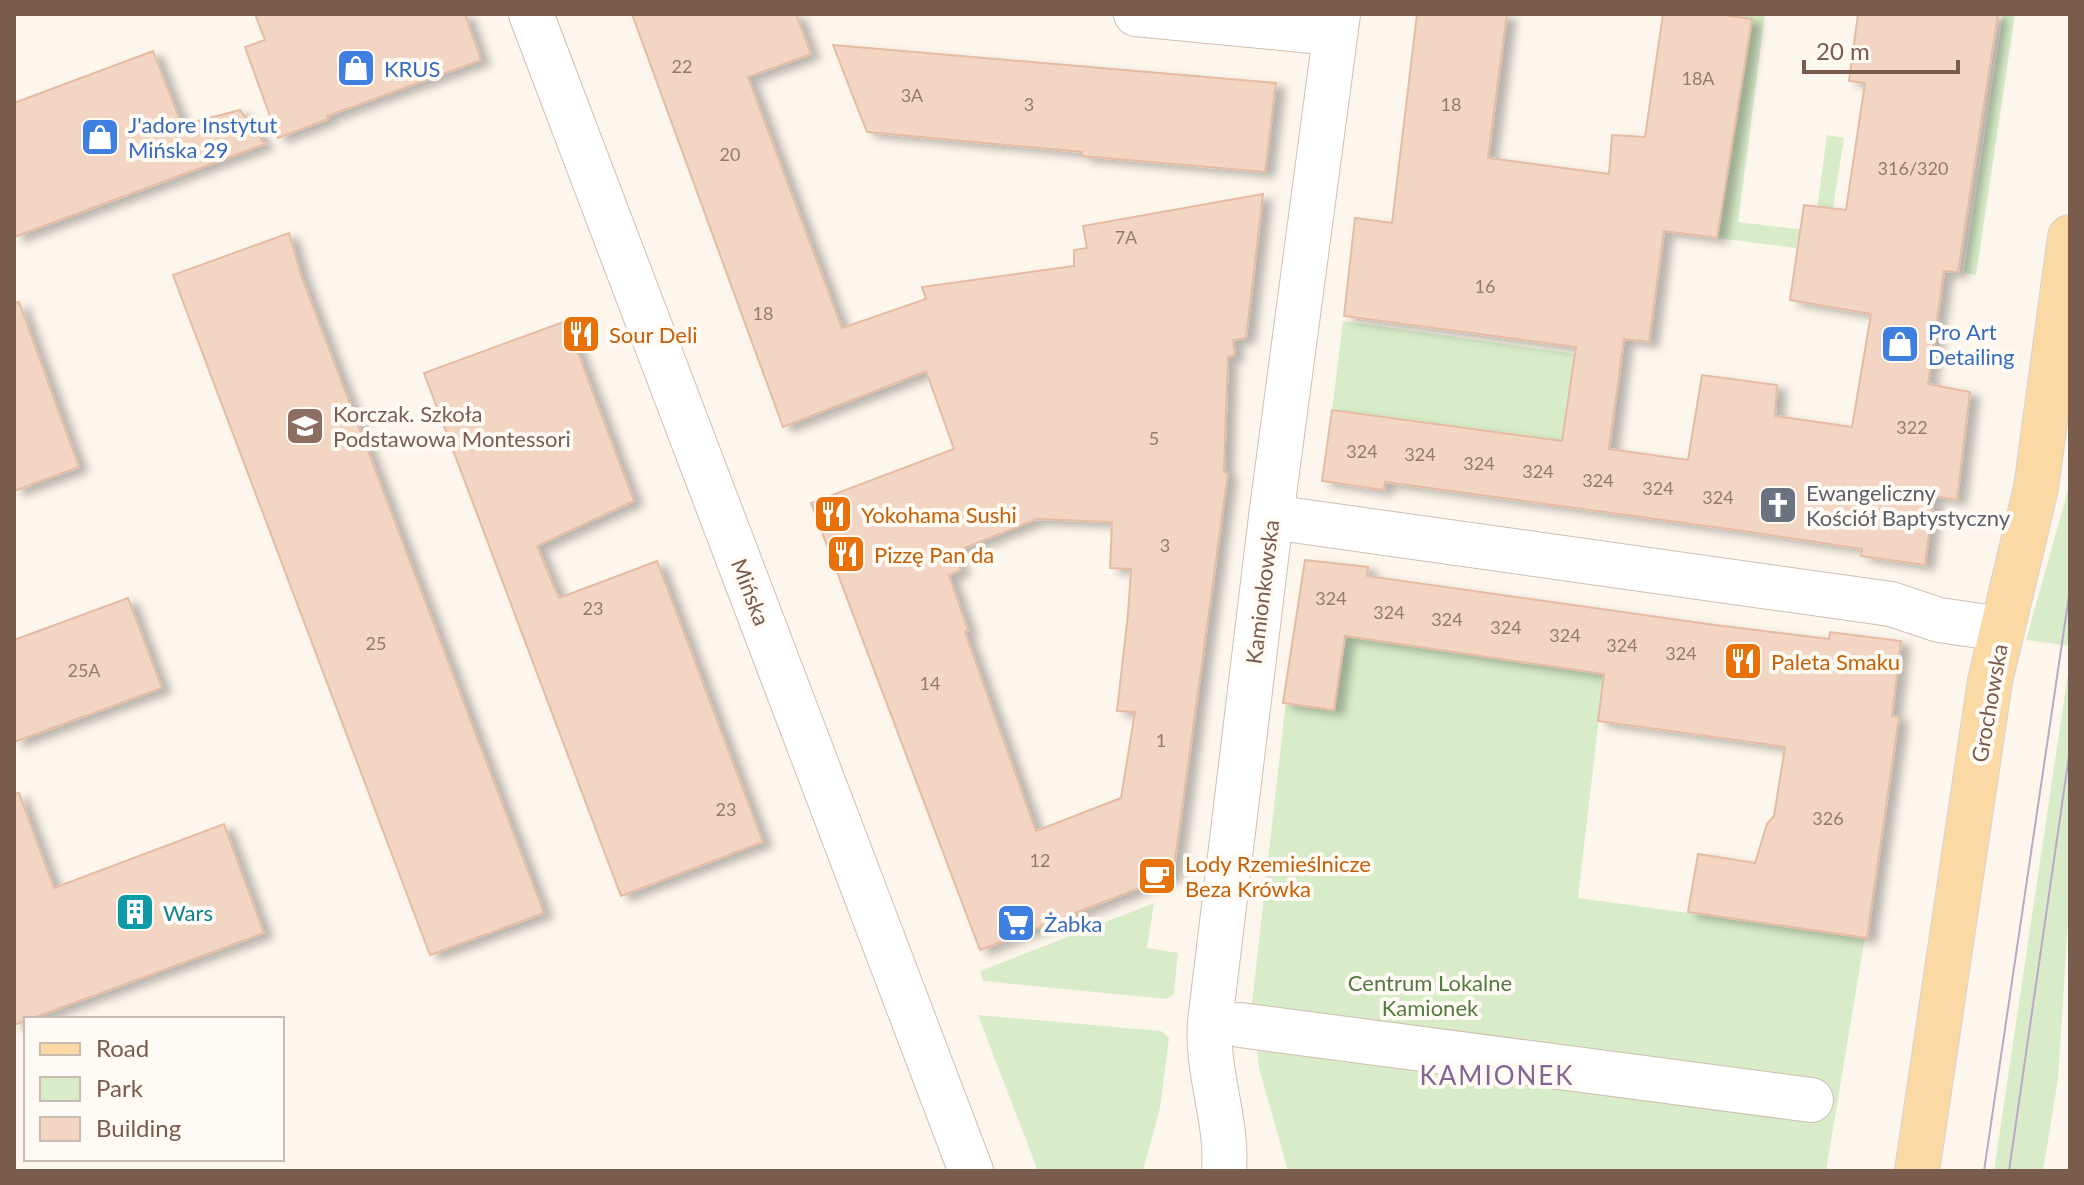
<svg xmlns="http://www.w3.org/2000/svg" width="2084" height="1185" viewBox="0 0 2084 1185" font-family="Lato,sans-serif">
<defs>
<filter id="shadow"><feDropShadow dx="9" dy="5" stdDeviation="4" flood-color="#0004"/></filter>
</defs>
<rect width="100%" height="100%" fill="#fdf6ec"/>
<g fill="#d8ecc9">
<path d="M1718 14H1765L1738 222 1814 231 1827 135 1844 138 1826 252 1717 238 1752 19Z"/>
<path d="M2003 14H2015L1976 275 1964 273Z"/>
<path d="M1343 321 1575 354 1562 442 1332 410Z"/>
<path d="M2070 483V646L2026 640Z"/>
<path d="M1295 620 1329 625 1328 634 1604 674 1578 898 1865 937 1826 1171H1288L1259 1068 1252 1003Z"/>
<path d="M2070 660V891L2058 1079 2043 1171H1994Z"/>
<path d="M1154 903 1147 948 1178 953 1174 994 1166 999 983 981 980 971Z"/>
<path d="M978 1015 1161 1031 1169 1038 1160 1108 1143 1171H1038Z"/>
</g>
<g fill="#f3d5c3" stroke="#e6bba3" stroke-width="2" fill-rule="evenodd" filter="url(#shadow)">
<path d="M255 14H465L481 60 327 116 328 119 278 138 245 47 265 40Z"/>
<path d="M632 14H796L811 54 748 77 842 328 926 299 922 287 1074 266V250L1087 248 1083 226 1263 194 1246 338 1233 340 1235 355 1228 357 1224 472 1228 473 1173 875 980 950 811 503 954 449 926 371 783 427ZM1037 519 1112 522 1110 568 1131 569 1128 614 1117 711 1135 712 1121 798 1036 831 965 632 968 630 949 575 961 570 954 552Z"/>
<path d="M1417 14H1507L1488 158 1609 174 1612 135 1645 137 1663 14H1718L1752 19 1717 238 1664 231 1649 342 1624 339 1609 449 1688 460 1702 375 1777 385 1775 416 1852 427 1871 314 1790 300 1804 205 1846 210 1865 83 1849 81 1858 14H1998L1958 272 1944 271 1928 384 1970 392 1957 500 1934 496 1925 565 1861 556 1862 549 1743 531 1385 482 1384 490 1322 481 1332 410 1562 441 1576 347 1344 316 1355 218 1392 223Z"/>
<path d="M833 45 1276 83 1265 172 1082 156V152L867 132Z"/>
<path d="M153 51 182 125 240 110 265 144 14 237V103Z"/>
<path d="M289 233 301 275 544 913 430 955 173 275Z"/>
<path d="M19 302 79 467 14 491V303Z"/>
<path d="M566 321 634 501 537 546 559 598 657 561 763 842 621 896 424 373Z"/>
<path d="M1305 560 1368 567 1367 576 1715 625 1829 639 1830 632 1901 641 1892 716 1899 717 1867 938 1688 912 1698 854 1755 863 1767 824 1774 816 1785 747 1598 721 1604 674 1345 636 1334 710 1283 703Z"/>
<path d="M128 598 162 688 14 742V640Z"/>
<path d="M19 793 54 888 224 824 264 933 14 1025V794Z"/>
</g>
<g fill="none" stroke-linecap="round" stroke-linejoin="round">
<g stroke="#d1beb0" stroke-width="46">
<g id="minor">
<path d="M531 14 971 1171"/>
<path d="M1136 14 1333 33"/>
<path d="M1271 517 1891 604 1939 620 2002 629"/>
<path d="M1240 1025 1811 1100"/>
<path d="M1224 1171C1228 1120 1206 1072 1210 1022L1271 517 1338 14"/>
</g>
</g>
<g stroke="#dad1cd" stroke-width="46">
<path id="major" d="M1917 1171 1990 681 2036 488 2070 237"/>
</g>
<use href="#minor" stroke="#fff" stroke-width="44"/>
<use href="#major" stroke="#fbd9a5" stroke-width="44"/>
<g stroke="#b9a8c9" stroke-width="2">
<path d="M1984 1171 2070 589"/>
<path d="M2009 1171 2070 749"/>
</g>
</g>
<defs>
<g id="shop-square" transform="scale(2)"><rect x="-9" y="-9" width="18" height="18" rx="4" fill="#3f7fe0" stroke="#fffaf3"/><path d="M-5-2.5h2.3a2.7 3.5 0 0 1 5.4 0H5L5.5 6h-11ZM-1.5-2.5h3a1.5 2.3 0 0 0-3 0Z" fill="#fff"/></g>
<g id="restaurant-square" transform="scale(2)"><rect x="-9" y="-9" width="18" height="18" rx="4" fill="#e8710a" stroke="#fffaf3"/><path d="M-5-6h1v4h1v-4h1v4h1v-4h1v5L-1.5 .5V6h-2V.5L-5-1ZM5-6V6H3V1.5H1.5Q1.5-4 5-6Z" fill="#fff"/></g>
<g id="school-square" transform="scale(2)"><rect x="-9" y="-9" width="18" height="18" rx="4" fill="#8d6e63" stroke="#fffaf3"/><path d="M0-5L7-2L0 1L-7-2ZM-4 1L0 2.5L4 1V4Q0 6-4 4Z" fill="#fff"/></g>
<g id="church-square" transform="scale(2)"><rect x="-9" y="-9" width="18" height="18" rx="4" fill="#6b7280" stroke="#fffaf3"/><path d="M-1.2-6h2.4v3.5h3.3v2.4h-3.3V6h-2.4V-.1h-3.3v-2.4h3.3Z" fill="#fff"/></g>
<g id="cafe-square" transform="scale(2)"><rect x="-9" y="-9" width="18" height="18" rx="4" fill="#e8710a" stroke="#fffaf3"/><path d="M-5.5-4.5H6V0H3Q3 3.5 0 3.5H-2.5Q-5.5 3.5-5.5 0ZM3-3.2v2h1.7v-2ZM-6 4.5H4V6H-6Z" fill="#fff"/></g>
<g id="building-square" transform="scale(2)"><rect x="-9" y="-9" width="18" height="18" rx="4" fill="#0f9aa8" stroke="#fffaf3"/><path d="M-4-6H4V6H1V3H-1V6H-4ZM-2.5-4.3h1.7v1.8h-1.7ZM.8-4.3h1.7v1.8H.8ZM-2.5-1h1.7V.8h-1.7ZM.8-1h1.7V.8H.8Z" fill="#fff"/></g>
<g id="supermarket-square" transform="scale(2)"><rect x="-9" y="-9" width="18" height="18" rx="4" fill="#3f7fe0" stroke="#fffaf3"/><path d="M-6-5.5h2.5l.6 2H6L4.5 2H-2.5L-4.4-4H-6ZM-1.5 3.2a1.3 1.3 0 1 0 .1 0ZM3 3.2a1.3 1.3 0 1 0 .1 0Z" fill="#fff"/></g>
</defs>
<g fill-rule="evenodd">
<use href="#shop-square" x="356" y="68"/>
<use href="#shop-square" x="100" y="137"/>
<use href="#restaurant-square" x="581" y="334"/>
<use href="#shop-square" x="1900" y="344"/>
<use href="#school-square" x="305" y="426"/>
<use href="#church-square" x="1778" y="505"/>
<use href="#restaurant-square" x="833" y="514"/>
<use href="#restaurant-square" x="846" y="554"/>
<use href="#restaurant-square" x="1743" y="661"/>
<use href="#cafe-square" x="1157" y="876"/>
<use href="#building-square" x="135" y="912"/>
<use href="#supermarket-square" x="1016" y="923"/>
</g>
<g text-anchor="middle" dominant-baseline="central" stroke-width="8" stroke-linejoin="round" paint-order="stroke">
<g font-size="18" fill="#987a6a">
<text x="682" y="66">22</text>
<text x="1698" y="78">18A</text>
<text x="912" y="95">3A</text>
<text x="1029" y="104">3</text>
<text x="1451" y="104">18</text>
<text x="730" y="154">20</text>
<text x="1913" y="168">316/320</text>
<text x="1126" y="237">7A</text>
<text x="1485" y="286">16</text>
<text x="763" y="313">18</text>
<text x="1912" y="427">322</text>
<text x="1154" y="438">5</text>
<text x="1362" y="451">324</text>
<text x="1420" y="454">324</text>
<text x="1479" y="463">324</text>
<text x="1538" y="471">324</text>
<text x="1598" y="480">324</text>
<text x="1658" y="488">324</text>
<text x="1718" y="497">324</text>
<text x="1165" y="545">3</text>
<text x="1331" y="598">324</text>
<text x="593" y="608">23</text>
<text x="1389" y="612">324</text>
<text x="1447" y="619">324</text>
<text x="1506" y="627">324</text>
<text x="1565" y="635">324</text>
<text x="376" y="643">25</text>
<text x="1622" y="645">324</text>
<text x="1681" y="653">324</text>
<text x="84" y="670">25A</text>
<text x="930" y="683">14</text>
<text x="1161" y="740">1</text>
<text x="726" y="809">23</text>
<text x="1828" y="818">326</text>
<text x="1040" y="860">12</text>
</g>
<g font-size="22" fill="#366cbe" stroke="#fffaf3" text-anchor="start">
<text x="384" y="68">KRUS</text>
<text x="128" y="124">J'adore Instytut<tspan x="128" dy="25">Mińska 29</tspan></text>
<text x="1928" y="331">Pro Art<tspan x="1928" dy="25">Detailing</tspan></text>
<text x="1044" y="923">Żabka</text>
</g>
<g font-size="22" fill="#c56008" stroke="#fffaf3" text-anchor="start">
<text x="609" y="334">Sour Deli</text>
<text x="861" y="514">Yokohama Sushi</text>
<text x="874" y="554">Pizzę Pan da</text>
<text x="1771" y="661">Paleta Smaku</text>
<text x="1185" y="863">Lody Rzemieślnicze<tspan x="1185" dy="25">Beza Krówka</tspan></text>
</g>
<g font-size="22" fill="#785e54" stroke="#fffaf3" text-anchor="start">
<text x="333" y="413">Korczak. Szkoła<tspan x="333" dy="25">Podstawowa Montessori</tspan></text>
</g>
<g font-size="22" fill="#5b616d" stroke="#fffaf3" text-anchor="start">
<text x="1806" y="492">Ewangeliczny<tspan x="1806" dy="25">Kościół Baptystyczny</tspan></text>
</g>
<g font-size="22" fill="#7a5c4d" stroke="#fffaf3">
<text transform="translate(751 592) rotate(69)">Mińska</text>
<text transform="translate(1262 592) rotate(-83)">Kamionkowska</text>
<text transform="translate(1989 703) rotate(-80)">Grochowska</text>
</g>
<g font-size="22" fill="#0d838f" stroke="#fffaf3" text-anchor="start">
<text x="163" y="912">Wars</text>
</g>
<g font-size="22" fill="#537a41" stroke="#fffaf3">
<text x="1430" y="982">Centrum Lokalne<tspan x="1430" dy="25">Kamionek</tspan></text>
</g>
<g font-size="26" letter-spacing="2" fill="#846695" stroke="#fffaf3">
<text x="1497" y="1075">KAMIONEK</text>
</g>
</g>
<rect width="2084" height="1185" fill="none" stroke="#7a5c4d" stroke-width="32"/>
<rect x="24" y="1017" width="260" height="144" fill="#fffaf3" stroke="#cabbb1" stroke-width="2"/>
<rect x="40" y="1043" width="40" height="12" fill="#fbd9a5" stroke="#cabbb1" stroke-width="2"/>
<text x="96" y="1057" font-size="24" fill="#7a5c4d">Road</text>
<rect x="40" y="1077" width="40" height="24" fill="#d8ecc9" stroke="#cabbb1" stroke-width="2"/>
<text x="96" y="1097" font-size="24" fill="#7a5c4d">Park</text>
<rect x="40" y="1117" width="40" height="24" fill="#f3d5c3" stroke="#cabbb1" stroke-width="2"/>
<text x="96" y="1137" font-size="24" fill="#7a5c4d">Building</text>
<path d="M1804 60v12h154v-12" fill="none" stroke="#7a5c4d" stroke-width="4"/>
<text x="1816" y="60" font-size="24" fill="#7a5c4d" stroke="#fffaf3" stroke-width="6" paint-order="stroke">20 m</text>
</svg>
